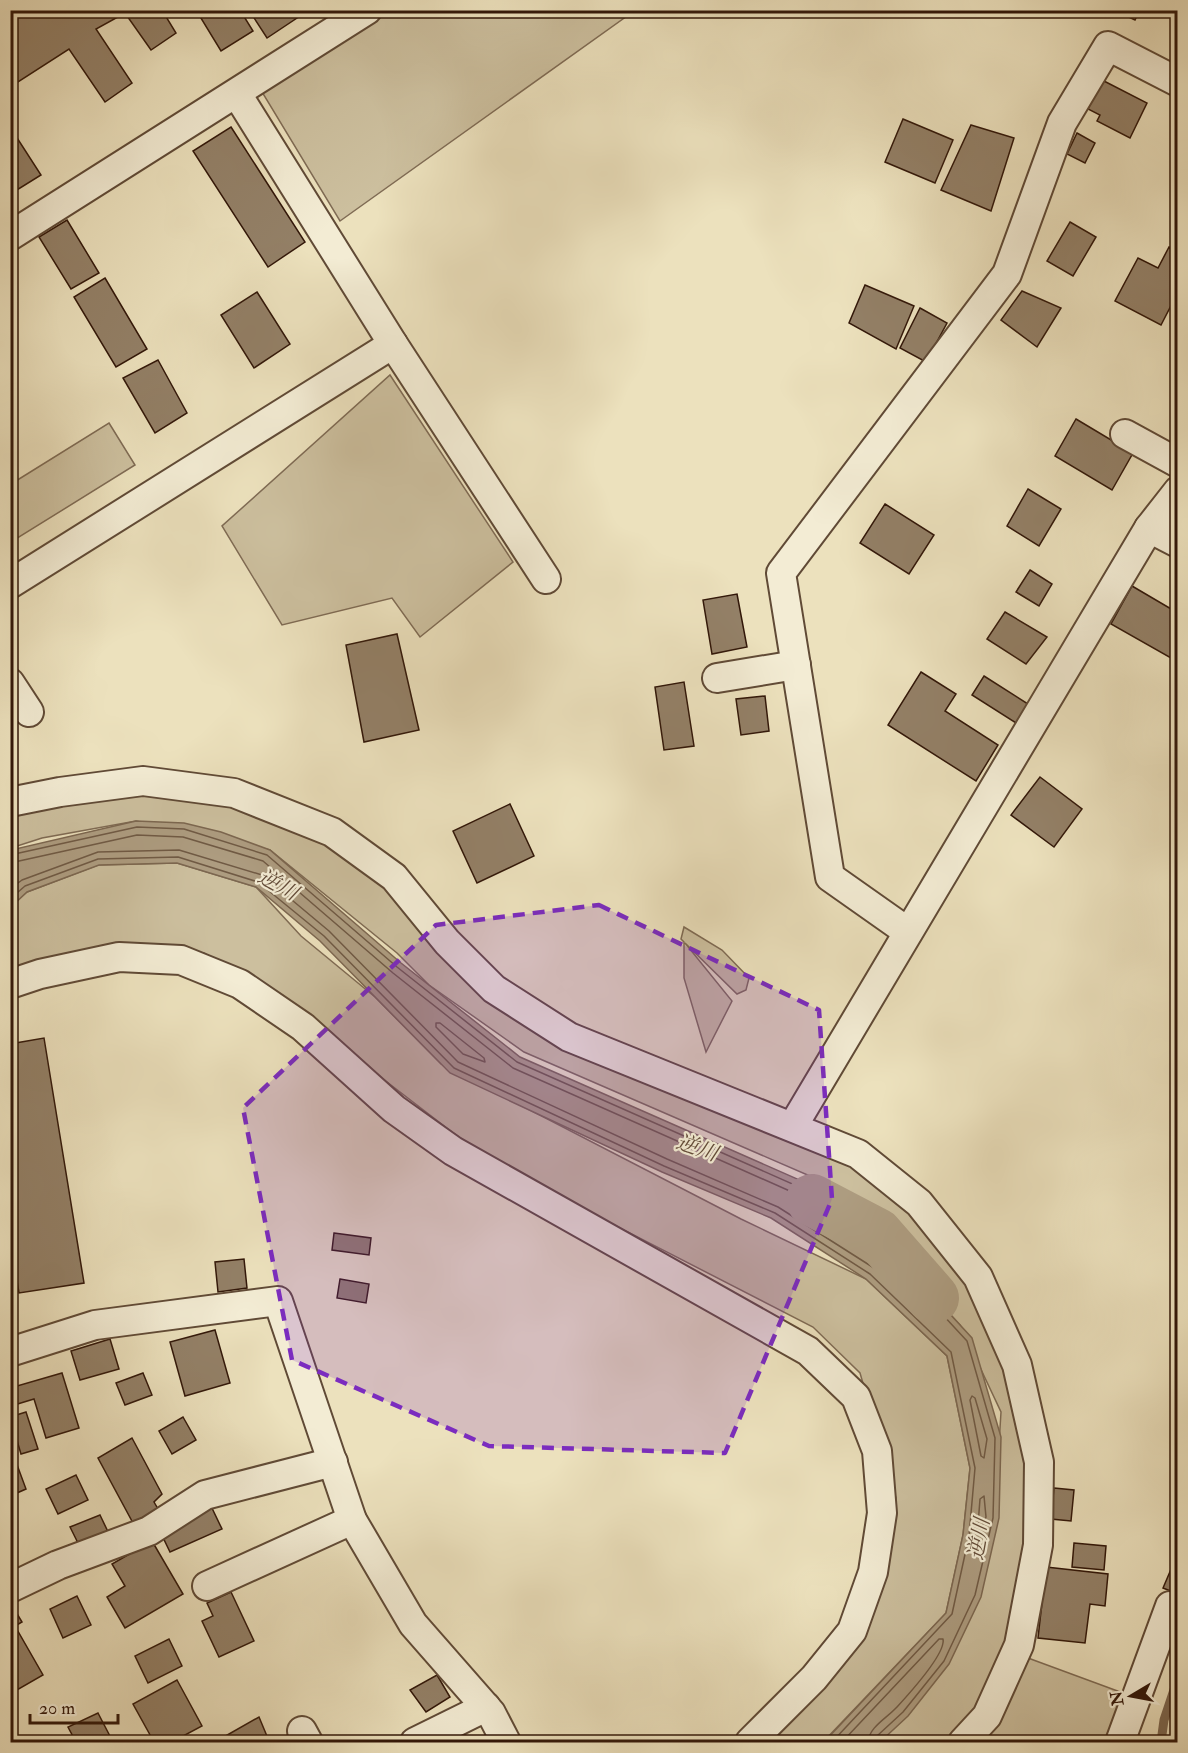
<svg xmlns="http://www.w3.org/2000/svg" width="1188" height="1753" viewBox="0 0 1188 1753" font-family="'IM FELL Double Pica','Noto Serif JP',serif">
<rect width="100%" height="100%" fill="#ece1bd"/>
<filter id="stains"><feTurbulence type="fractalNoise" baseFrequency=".00333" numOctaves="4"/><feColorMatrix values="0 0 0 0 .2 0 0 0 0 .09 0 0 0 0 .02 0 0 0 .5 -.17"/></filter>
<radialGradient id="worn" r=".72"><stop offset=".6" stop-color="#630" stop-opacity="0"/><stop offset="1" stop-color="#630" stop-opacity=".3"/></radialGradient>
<g fill="#ccbf9e" stroke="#7f6b54" stroke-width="1.5">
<path d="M370 11H634L340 221 259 87Z"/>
<path d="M390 375 513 562 420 637 392 598 282 625 222 526Z"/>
<path d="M109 423 135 465 11 542V484Z"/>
<path d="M142 785 220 795 337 842 387 887 484 991 843 1161 894 1190 958 1266 998 1340 1035 1498 1013 1643 980 1713 951 1742H876L993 1543 1001 1412 960 1325 881 1240 826 1183 524 1052 429 985 397 953 270 850 136 821 42 838 11 848V807Z"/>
<path d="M177 863 256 887 301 936 375 997 441 1064 741 1219 866 1279 947 1356 970 1468 963 1535 946 1613 823 1742H759L870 1620 896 1498 860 1373 813 1327 507 1170 452 1132 266 989 204 953 125 949 11 976V905L27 892 98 865Z"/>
<path d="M684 927 722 950 749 978 746 990 737 994 685 943 732 1001 706 1052 684 978V942L681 939Z"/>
<path d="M1028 1658 1123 1693 1110 1742H988V1735Z"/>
</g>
<path fill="#ad9c80" stroke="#7c6750" stroke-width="1.5" d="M136 821 184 823 221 832 270 850 401 963 520 1057 845 1200 972 1338 1001 1437 999 1518 981 1597 949 1664 908 1716 880 1742H824L946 1613 963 1535 970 1468 947 1356 866 1279 771 1218 662 1172 450 1073 320 941 256 887 177 863 99 865 27 892 11 907V850Z"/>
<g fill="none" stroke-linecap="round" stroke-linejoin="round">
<g stroke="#705a44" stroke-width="1.5">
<path d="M10 855 137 827 184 829 267 855 397 967 517 1062 842 1206 967 1341 995 1438 993 1518 975 1595 944 1661 903 1712 877 1736 876 1742"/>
<path d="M10 863 137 835 183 837 263 861 393 973 513 1068 837 1212 935 1321 931 1322 874 1268 778 1207 667 1159 458 1062 329 931 262 875 179 850 98 852 22 880 10 889"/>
<path d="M10 899 25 886 98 859 178 857 258 882 324 936 454 1068 664 1166 775 1213 870 1274 951 1352 975 1468 969 1536 952 1614 832 1742"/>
<path d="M436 1023H440L484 1058 485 1062 463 1054 436 1027Z"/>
<path d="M812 1210 832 1219 841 1233H837L809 1215 808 1211Z"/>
<path d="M972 1396 975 1398 987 1439 984 1458 981 1456 970 1400Z"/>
<path d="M984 1496 986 1517 981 1528 978 1525 980 1499Z"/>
<path d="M842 1742 939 1639H943C946 1653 908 1695 897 1707 887 1718 869 1727 868 1742"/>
</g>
<path stroke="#7c6750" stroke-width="9" d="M1161 1742 1164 1720 1178 1678"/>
<path stroke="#ad9c80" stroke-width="52" d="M812 1200 877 1234 933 1298"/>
</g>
<g fill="#938067" stroke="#321709" stroke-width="1.5">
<path d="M10 10H162L176 33 151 50 125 13 96 29 132 83 105 102 69 49 18 82 10 66Z"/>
<path d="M196 10H240L253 31 221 51Z"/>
<path d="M249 10H309L267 38Z"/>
<path d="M1114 10H1140L1135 20Z"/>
<path d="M1102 80 1147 103 1130 138 1097 121 1100 115 1088 109Z"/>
<path d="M903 119 953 140 935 183 885 162Z"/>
<path d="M971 125 1014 138 991 211 941 190Z"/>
<path d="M10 127 41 175 12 193 10 191Z"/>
<path d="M231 127 305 242 268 267 193 151Z"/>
<path d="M1077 133 1095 143 1085 163 1067 154Z"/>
<path d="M67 220 99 273 71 289 39 237Z"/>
<path d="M1070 222 1096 237 1073 276 1047 261Z"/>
<path d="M1169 247 1178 252V292L1161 325 1115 301 1138 258 1158 268Z"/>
<path d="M105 278 147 349 116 367 74 297Z"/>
<path d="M865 285 914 306 896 349 849 323Z"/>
<path d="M1022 291 1061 308 1037 347 1001 320Z"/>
<path d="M257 292 290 344 254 368 221 315Z"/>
<path d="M920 308 947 323 926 362 900 348Z"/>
<path d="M158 360 187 413 155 433 123 378Z"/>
<path d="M1076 419 1133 453 1112 490 1055 456Z"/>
<path d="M1028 489 1061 509 1039 546 1007 526Z"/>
<path d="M885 504 934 535 909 574 860 543Z"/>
<path d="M1030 570 1052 584 1039 606 1016 592Z"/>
<path d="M1132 586 1178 613V662L1111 624Z"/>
<path d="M737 594 747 647 712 654 703 600Z"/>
<path d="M1005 612 1047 637 1026 664 987 639Z"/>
<path d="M397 634 419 730 364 742 346 645Z"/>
<path d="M921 672 956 694 945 711 998 745 976 781 888 725Z"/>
<path d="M984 676 1028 704 1016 723 972 695Z"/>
<path d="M684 682 694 746 664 750 655 687Z"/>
<path d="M765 696 769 731 741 735 736 699Z"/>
<path d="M1040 777 1082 809 1054 847 1011 815Z"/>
<path d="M510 804 534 856 477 883 453 831Z"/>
<path d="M44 1038 84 1283 19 1293 10 1237V1044Z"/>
<path d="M334 1233 371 1238 369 1255 332 1250Z"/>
<path d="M244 1259 247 1288 218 1292 215 1262Z"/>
<path d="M340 1279 369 1284 366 1303 337 1298Z"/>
<path d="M215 1330 230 1383 185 1396 170 1342Z"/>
<path d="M110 1339 119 1369 80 1380 71 1351Z"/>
<path d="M62 1373 79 1428 46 1438 34 1399 11 1406 10 1388Z"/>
<path d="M143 1373 152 1395 125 1405 116 1383Z"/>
<path d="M26 1412 38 1449 21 1454 10 1417Z"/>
<path d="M183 1417 196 1440 172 1454 159 1431Z"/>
<path d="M132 1438 162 1494 154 1502 158 1509 133 1523 98 1458Z"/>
<path d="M16 1462 26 1489 10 1496V1464Z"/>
<path d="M76 1475 88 1500 58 1514 46 1489Z"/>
<path d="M1054 1488 1074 1490 1071 1521 1051 1519Z"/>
<path d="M210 1504 222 1529 170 1552 158 1527Z"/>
<path d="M100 1515 110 1536 81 1549 70 1527Z"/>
<path d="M152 1541 183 1594 125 1628 107 1597 125 1586 112 1564Z"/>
<path d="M1074 1543 1106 1546 1104 1570 1072 1567Z"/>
<path d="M1175 1560 1178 1561V1594L1163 1588Z"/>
<path d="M1046 1567 1108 1574 1105 1606 1090 1604 1085 1643 1038 1638Z"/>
<path d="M231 1592 254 1641 219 1657 202 1621 213 1616 207 1603Z"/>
<path d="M77 1596 91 1625 63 1638 50 1609Z"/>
<path d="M10 1602 22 1622 15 1626 43 1675 10 1694Z"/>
<path d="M169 1639 182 1666 148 1683 135 1656Z"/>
<path d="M437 1675 450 1697 426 1712 410 1690Z"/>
<path d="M177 1680 202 1726 172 1742H154L133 1704Z"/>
<path d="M98 1713 113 1742H76L68 1727Z"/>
<path d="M259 1717 269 1741 215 1742Z"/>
</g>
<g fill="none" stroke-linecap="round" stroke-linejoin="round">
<g stroke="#604a36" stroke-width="32">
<g id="minor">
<path d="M10 236 367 10"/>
<path d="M393 344 546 579"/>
<path d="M1125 434 1178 463"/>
<path d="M1149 528 1178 543"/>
<path d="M10 584 393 344 237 94"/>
<path d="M717 678 796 665"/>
<path d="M10 683 29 712"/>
<path d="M10 802 60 792 143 781 234 793 332 832 394 877 447 942 494 989 569 1037 858 1154 919 1203 978 1277 1017 1365 1039 1462 1038 1545 1019 1645 987 1716 963 1742"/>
<path d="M908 932 830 877 781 573 1007 274 1062 123 1108 46 1178 82"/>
<path d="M10 984 40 974 119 957 181 960 240 984 303 1027 394 1109 453 1151 808 1351 856 1397 877 1451 882 1513 873 1572 852 1631 814 1678 750 1742"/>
<path d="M793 1126 1149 528 1178 491"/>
<path d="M10 1352 95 1325 278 1301 352 1520 413 1624 491 1713 506 1742"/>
<path d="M207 1586 352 1520"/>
<path d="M10 1588 58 1565 149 1531 205 1495 333 1462"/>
<path d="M302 1731 308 1742"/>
<path d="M415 1742 486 1707"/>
<path d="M1120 1742 1170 1606 1178 1609"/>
</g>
</g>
<use href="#minor" stroke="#f3ecd4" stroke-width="28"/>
</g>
<path fill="#7b2cbf" fill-opacity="0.2" stroke="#7b2cbf" stroke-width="4.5" stroke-dasharray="12 8" stroke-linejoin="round" d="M599 905 819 1010 832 1199 725 1453 489 1446 292 1360 243 1108 436 925Z"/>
<g text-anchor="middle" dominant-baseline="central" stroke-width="4.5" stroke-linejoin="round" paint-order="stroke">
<g font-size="21" font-style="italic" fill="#634c39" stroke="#f3ecd4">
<text transform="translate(278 885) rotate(29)">逆川</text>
<text transform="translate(697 1148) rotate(19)">逆川</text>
<text transform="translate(979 1539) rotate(-80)">逆川</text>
</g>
</g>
<rect width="1188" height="1753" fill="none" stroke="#ece1bd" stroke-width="36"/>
<rect x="12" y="12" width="1164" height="1729" fill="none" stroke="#321709" stroke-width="3"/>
<rect x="18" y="18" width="1152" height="1717" fill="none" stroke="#321709" stroke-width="1.5"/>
<g transform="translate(1131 1696) rotate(260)" stroke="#f3ecd4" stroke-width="4.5" paint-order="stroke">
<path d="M0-4.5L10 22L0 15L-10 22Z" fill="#321709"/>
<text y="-9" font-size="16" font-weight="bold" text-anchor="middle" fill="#321709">N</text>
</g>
<path d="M30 1714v9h88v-9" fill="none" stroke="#321709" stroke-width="3"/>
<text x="39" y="1714" font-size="18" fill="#321709" stroke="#f3ecd4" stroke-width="4.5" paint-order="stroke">20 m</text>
<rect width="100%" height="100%" filter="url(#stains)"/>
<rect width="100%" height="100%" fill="url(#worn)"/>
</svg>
